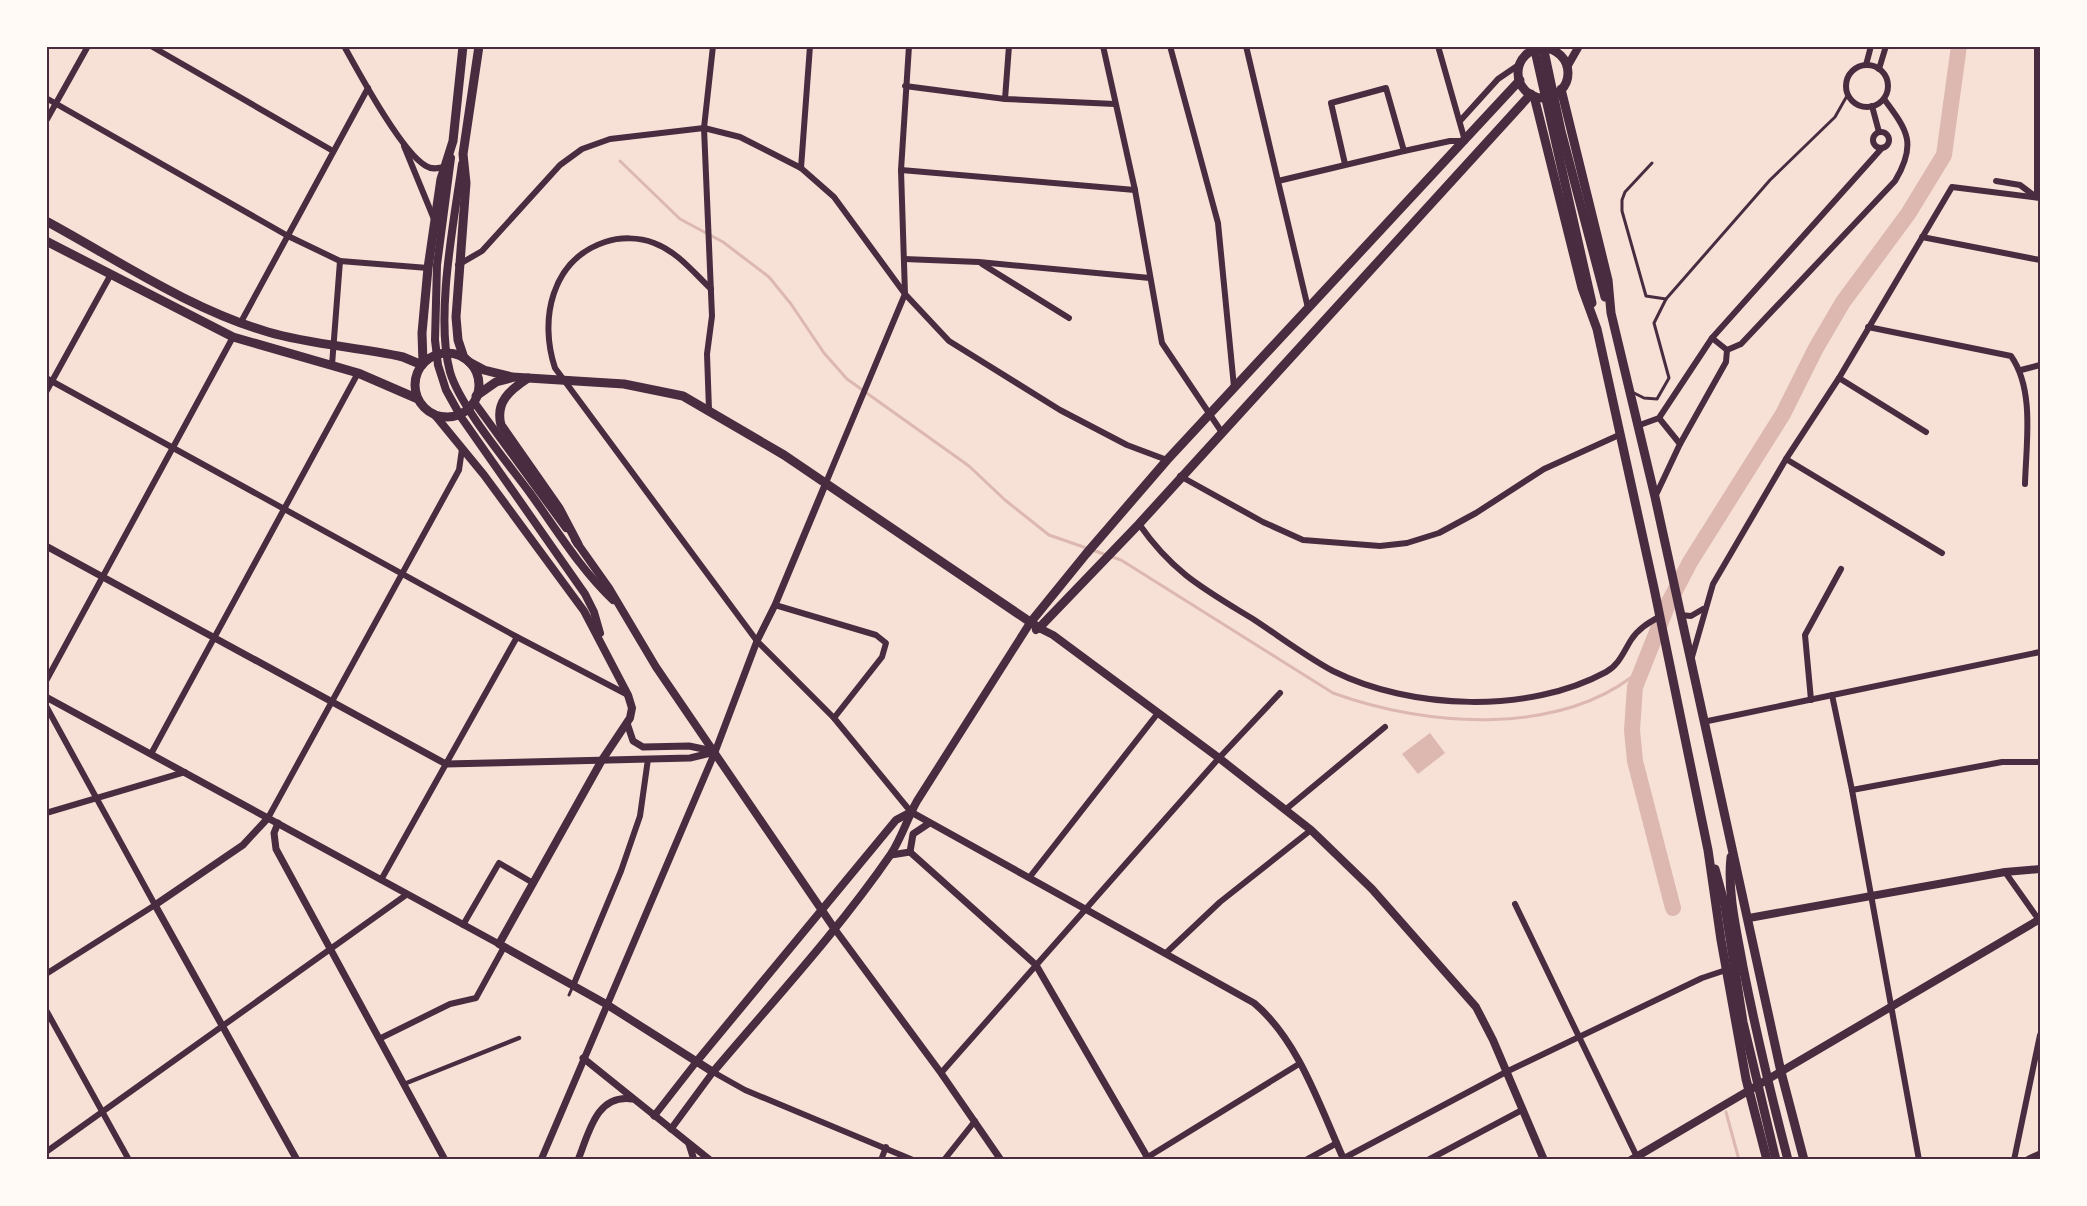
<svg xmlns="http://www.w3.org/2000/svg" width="2087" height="1206" viewBox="0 0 2087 1206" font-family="'Roboto Condensed',sans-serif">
<rect width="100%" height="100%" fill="#f7e1d7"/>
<path fill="#dcb8b0" d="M1430 733 1445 753 1418 774 1402 754Z"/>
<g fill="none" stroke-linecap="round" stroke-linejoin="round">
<g stroke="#dcb8b0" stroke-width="3">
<path d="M620 161 680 219 723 242 769 277 791 304 824 353 847 379 969 466 1005 500 1049 535 1121 560 1333 693C1426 727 1563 738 1643 668"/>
<path d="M1726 1112 1739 1160"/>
</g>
<path stroke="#dcb8b0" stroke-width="16" d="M1673 908 1635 761 1632 730 1635 687 1668 604 1690 562 1783 414 1816 348 1843 302 1908 214 1944 155 1959 46"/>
<g stroke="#4a2c40" stroke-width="3">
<path d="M1652 163 1625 192 1622 200V211L1646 296 1666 299"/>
<path d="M1632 392 1644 398 1657 399 1669 378 1654 323 1666 299 1770 180 1835 117 1848 94"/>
<path d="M569 995 573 986"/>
</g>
<path stroke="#4a2c40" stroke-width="4.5" d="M404 1084 519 1038"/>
<g stroke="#4a2c40" stroke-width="6">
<path d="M151 46 333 151"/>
<path d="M344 46C359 73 402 153 426 166 432 170 438 168 444 167"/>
<path d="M1103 46 1135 190 1162 343 1221 431"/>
<path d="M1170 46 1218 223 1234 387"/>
<path d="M1246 46 1308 308"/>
<path d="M1866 65 1871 46"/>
<circle cx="1867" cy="86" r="21"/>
<path d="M1879 69 1886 46"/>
<path d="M905 86 1005 99 1115 104"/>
<path d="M46 98 288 236 340 261 428 268"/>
<path d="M1005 99 1009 46"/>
<path d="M1872 106 1879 132"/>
<path d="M46 121 88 46"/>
<path d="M1460 121 1498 79 1520 64"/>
<circle cx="1881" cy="140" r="8"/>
<path d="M404 146 434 219"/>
<path d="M1345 164 1331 103 1386 88 1404 151"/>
<path d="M801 168 810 46"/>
<path d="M901 170 1135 190"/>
<path d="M1278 181 1404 151 1450 141H1465L1438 46"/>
<path d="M1996 181 2020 185 2036 197"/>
<path d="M2037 197V46"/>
<path d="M1922 237 2040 260"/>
<path d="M904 259 979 262 1150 278"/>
<path d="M982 264 1069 318"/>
<path d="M458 265 482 251 560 165 582 149 610 139 704 128 740 137 801 168 834 197 905 294 949 341 1060 410 1127 445 1167 460"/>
<path d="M711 289C693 272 678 252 654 243 639 237 620 237 605 242 551 260 539 320 555 368L757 641 834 718 911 812"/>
<path d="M241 322 368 88"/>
<path d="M1868 327 2011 356C2035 390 2026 444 2025 484"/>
<path d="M1712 338 1727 350"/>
<path d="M1727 350 1741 344 1895 181C1917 144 1908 131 1884 99"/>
<path d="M332 365 340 261"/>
<path d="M2021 370 2040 365"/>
<path d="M46 378 517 637 628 695"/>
<path d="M1839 378 1926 432"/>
<path d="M46 392 110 276"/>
<path d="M709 410 707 354 712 316 704 128 713 46"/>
<path d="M1659 418 1680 444"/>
<path d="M1637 426 1659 418 1712 338 1882 148"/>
<path d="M1786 459 1942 553"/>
<path d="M1180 476 1263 522 1303 540 1380 546 1407 543 1439 533 1476 513 1544 469 1619 435"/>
<path d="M825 485 905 294 901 170 909 46"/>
<path d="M1655 497 1680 444 1726 362 1727 350"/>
<path d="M1139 524C1173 573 1204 589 1253 619 1279 636 1305 656 1333 671 1411 710 1529 714 1606 672 1619 665 1624 651 1631 640 1638 629 1648 623 1659 617"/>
<path d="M775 605 876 635 886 643 882 657 834 718"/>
<path d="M1680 615 1691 616 1703 609"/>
<path d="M1692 657 1713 584 1786 459 1839 378 1952 187 2040 198"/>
<path d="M46 681 233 337"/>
<path d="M1832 695 1852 790 1919 1160"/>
<path d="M1811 700 1805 635 1841 569"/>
<path d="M46 706 155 905 46 974"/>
<path d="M1703 722 2040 652"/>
<path d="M151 754 358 373"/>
<path d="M1852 790 2002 762H2040"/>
<path d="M1285 810 1385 727"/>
<path d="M46 813 185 772"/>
<path d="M268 818 459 470 462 449"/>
<path d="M2005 872 2039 920"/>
<path d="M1029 878 1158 713"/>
<path d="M381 880 517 637"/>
<path d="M1515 904 1638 1159"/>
<path d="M463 925 499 863 533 883"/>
<path d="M1166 953 1220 902 1311 830"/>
<path d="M573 986 621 871 640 816 648 759"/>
<path d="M46 1010 129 1160"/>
<path d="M381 1038 450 1004 476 998 504 947"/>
<path d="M713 1072 745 1090 913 1160"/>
<path d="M941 1073 1219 758 1280 693"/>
<path d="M46 1152 406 895"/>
<path d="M1344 1158 1506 1072 1702 978 1726 970"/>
<path d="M881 1160 886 1147"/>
<path d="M944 1160 975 1121"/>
<path d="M1143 1160 1299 1064"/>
<path d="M1306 1160 1337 1143"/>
<path d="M1428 1160 1522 1110"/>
<path d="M2014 1160 2040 1035"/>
</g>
<g stroke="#4a2c40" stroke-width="7">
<path d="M46 546 446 764 690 758 715 752"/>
<path d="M46 697 499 944"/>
<path d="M627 723 633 741 643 747 689 746 713 751"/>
<path d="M911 812 1254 1003C1299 1041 1320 1107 1344 1160"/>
<path d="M268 818 243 845 155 905 297 1160"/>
<path d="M278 823 274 833 276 849 445 1160"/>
<path d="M910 852 913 834 928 824"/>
<path d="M891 855 910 852 1036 965 1149 1160"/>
<path d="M834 928 941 1073 1001 1160"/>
<path d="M583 1058 710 1160"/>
<path d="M654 1116 697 1061"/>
<path d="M671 1129 713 1072"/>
<path d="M689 1144 694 1160"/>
<path d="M541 1160 715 752 757 641 775 605 825 485"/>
<path d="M578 1160C589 1133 596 1094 632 1099"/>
</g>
<g stroke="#4a2c40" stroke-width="8">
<path d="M1552 49 1554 46"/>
<path d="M1567 67 1579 46"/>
<path d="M451 158 437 265 435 340 438 365 446 390 461 417 585 594 594 612 600 633"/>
<path d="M462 164C454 221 435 317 450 372 460 406 507 462 530 493 556 529 581 570 613 600"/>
<path d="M474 402 566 528"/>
<path d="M434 414 484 475 584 611 628 695 632 708 630 718 602 760 499 944 606 1004 713 1072C773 1001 838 931 891 854 902 837 907 819 917 801L1030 623"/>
<path d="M575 540 609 588 656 667 834 928"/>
<path d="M1036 630 1039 628 1053 635 1219 758 1311 830 1372 889 1476 1007 1493 1040 1544 1160"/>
<path d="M1749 918 2005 872 2040 869"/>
<path d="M697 1061 896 820 911 812"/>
<path d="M1631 1160 2040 919"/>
</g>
<g stroke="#4a2c40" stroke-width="9">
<path d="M1534 46 1592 303"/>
<path d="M1543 46 1561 131 1605 297"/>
<circle cx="1543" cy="73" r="25"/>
<path d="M1561 89 1608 280 1611 313 1655 497 1781 1072 1804 1160"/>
<path d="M1534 96 1582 288 1597 329 1654 588 1708 850 1721 940 1746 1079 1767 1160"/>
<path d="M46 221C118 260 189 309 268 332 312 345 359 347 403 357L422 365"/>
<path d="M46 241 233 337 358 373 418 399"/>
<circle cx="447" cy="385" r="32"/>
<path d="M464 358 458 340 456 317 466 183 463 154 479 46"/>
<path d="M469 362 484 370 512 377 624 384 683 396 784 455 1039 628 1139 524 1531 94"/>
<path d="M423 363 422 333 428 268 441 179 453 141 463 46"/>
<path d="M528 378C510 390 495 402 501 425L559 508 578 544"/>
<path d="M476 396 496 382 511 378"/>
<path d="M1030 623 1086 554 1167 460 1520 80"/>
<path d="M1731 857C1727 893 1737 932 1743 967 1756 1032 1771 1095 1788 1160"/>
<path d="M1715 869 1725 906 1743 1022 1776 1160"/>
<path d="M2029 1160 2040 1155"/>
</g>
</g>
<rect width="2087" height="1206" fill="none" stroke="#fffaf5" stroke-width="96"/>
<rect x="48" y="48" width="1991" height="1110" fill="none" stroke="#4a2c40" stroke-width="2"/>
</svg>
